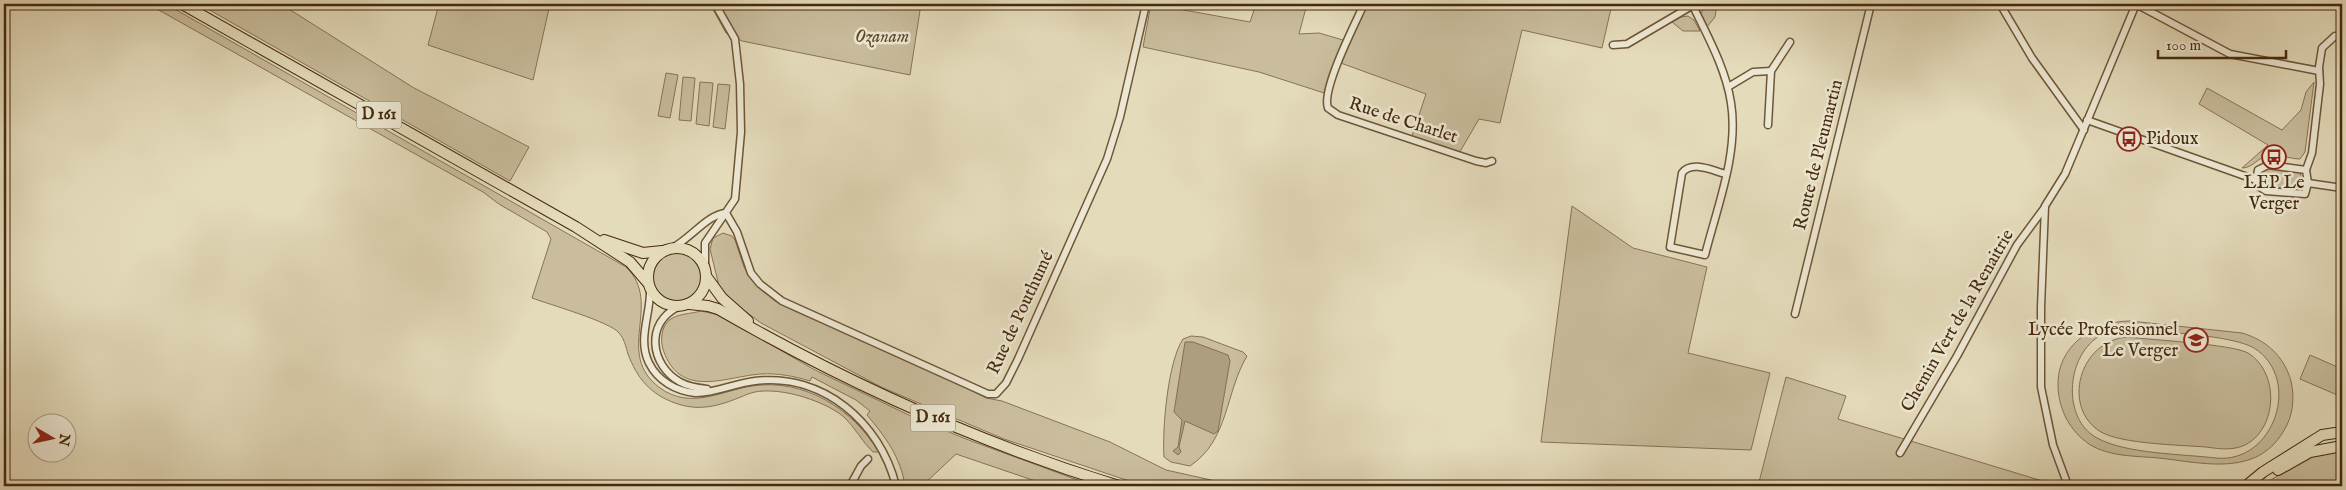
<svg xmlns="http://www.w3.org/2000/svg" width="2346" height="490" viewBox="0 0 2346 490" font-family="'IM FELL English',serif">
<rect width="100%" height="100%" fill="#e4dbbb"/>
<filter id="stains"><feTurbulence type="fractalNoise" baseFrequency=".004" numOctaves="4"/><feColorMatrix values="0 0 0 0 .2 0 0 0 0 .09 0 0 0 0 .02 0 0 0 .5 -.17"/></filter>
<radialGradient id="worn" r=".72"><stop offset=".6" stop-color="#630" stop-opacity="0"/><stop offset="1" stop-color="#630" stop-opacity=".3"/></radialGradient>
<g fill="#c9bd9d" stroke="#887354" fill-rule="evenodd">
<path d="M148 4H166L626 267C664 304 613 353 660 388 691 410 720 391 752 386 804 378 853 409 879 452H873C862 442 855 427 844 417 824 400 773 384 748 394 724 404 702 413 675 403 650 394 637 378 628 354 626 347 624 338 619 333 611 322 548 304 532 298L551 239 547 232 499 204 483 192Z"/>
<path d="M199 4H281L414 88 529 147 510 181Z"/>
<path d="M439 4H550L533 80 428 45Z"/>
<path d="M710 4H921L910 75 742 41 726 33Z"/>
<path d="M1151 4 1250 22 1256 4H1307L1299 34 1319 33 1343 40 1324 93 1259 72 1143 47Z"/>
<path d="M1364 4H1612L1602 48 1522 30 1500 123 1479 119 1458 155 1411 139 1426 94 1338 62Z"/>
<path d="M1704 4H1717L1715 17 1706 28 1701 15Z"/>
<path d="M1688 16 1694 20 1700 31H1683L1672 22 1681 17Z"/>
<path d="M666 73 678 75 670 118 658 116Z"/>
<path d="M683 77 695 78 691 121 679 120Z"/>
<path d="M700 82 713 83 709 126 696 124Z"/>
<path d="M2314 82 2305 152 2300 159C2289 159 2278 153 2267 156 2257 158 2253 168 2242 168L2268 145 2199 104 2207 88 2282 130 2301 110 2306 92Z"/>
<path d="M718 84 730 85 725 129 713 127Z"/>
<path d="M2270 168 2298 172 2301 175 2302 184 2296 189 2292 190 2263 185 2261 175 2266 169Z"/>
<path d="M1572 206 1633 248 1707 267 1688 353 1770 373 1751 450 1541 442Z"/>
<path d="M723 233 732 236 735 240 744 267 754 283 775 301 961 385 986 398 1002 401 1110 442 1166 470 1238 486H1144L1004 439 881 387 761 323 734 303 719 286 710 249 713 238Z"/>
<circle cx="677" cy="277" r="24"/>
<path d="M701 311 719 315 815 370 913 417 966 439 1094 486H1050L956 454 922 486H905C901 458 885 436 867 415L870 411 856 400 812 377 810 381C793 376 778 373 761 374 729 376 686 397 667 359 662 349 660 341 663 330 668 313 686 315 701 311Z"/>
<path d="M2130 321 2242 333C2266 340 2284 356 2291 381 2295 399 2293 417 2283 432 2256 477 2203 463 2159 458 2137 456 2109 457 2089 444 2070 431 2059 410 2058 387 2056 346 2094 321 2130 321ZM2131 329C2160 332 2232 335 2254 348 2303 379 2274 464 2216 458 2182 454 2126 454 2097 438 2062 419 2066 358 2098 337 2108 331 2120 330 2131 329Z"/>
<path d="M1191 336 1203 337 1243 352 1247 356C1225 393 1229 440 1190 466L1171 462 1164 457C1162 429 1168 361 1183 339Z"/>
<path d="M2128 337C2152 340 2231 344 2248 353 2279 372 2278 426 2247 444 2234 451 2220 449 2206 447 2180 445 2122 444 2101 432 2061 408 2079 340 2128 337Z"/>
<path d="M2310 355 2342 369V397L2300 379Z"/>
<path d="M1786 377 1846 396 1838 419 2059 486H1758Z"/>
<path d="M2342 450V486H2261L2309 457Z"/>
</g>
<path fill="#ae9e80" stroke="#846f52" d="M1185 342H1193L1228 355 1230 361 1218 431 1214 434 1185 421 1179 447 1181 452 1178 455 1173 451 1178 447 1182 420 1174 412Z"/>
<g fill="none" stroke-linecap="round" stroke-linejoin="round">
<g stroke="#6e5638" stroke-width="9">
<g id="street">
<path d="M1364 4C1355 24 1321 90 1328 108L1338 115 1476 161 1486 163 1492 161"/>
<path d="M1692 4C1707 35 1726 69 1731 103 1739 153 1717 207 1705 255L1670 247 1682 173C1692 160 1713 171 1726 174"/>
<path d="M2000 4 2032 58 2084 130"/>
<path d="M2136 4 2230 54 2319 71"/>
<path d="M1613 45 1627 44 1695 4"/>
<path d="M1728 87 1753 72 1771 71"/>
<path d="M2087 120 2256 180"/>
<path d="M1768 125 1771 71 1790 42"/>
<path d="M2268 165 2306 170 2308 183 2305 194 2266 191 2258 186 2256 180 2258 170Z"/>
<path d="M2306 170 2312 153 2320 84 2319 67 2322 48 2335 36"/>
<path d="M2308 183 2342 188"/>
<path d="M726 213 737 232 751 273 760 284 782 301 988 394H996L1006 383 1018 359 1107 159 1120 117 1146 4"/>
<path d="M672 248C690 239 708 214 726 213"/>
<path d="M705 268V243L735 199 741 132 740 84 735 39 715 4"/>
<path d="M650 289C651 314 637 339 649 363 658 381 676 391 695 393 712 394 736 383 755 381 823 373 880 422 896 486"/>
<path d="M678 307C645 323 650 365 680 382 689 387 698 388 707 389"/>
<path d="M1795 314 1871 4"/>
<path d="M1900 453 1957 356 2017 245 2045 207"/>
<path d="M2067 483 2053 445 2041 387V307L2045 206 2065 174 2136 4"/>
<path d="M850 486 861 466 868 459"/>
</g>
</g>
<g stroke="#46290c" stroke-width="12">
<g id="primary">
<path d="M182 4 576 227 630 262 648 283"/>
<path d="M604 240 643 253 662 251"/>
<circle cx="677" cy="277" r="29"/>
<path d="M706 276 722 298 748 321"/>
<path d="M689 304 708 306 718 309C845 382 979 443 1119 486"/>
<path d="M2278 470 2310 452 2342 446"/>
<path d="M2246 486 2263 472 2322 435 2342 432"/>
</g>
</g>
<use href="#street" stroke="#ede8d3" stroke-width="6"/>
<use href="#primary" stroke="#e4dbbb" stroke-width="10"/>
</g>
<defs>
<g id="bus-ring" transform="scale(1.25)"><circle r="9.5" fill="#ede8d3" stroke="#8f2418" stroke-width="1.5"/><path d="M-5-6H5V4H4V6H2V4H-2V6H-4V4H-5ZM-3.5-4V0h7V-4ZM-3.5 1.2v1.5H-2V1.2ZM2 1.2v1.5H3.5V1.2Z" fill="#8f2418"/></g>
<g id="school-ring" transform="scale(1.25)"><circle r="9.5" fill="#ede8d3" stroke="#8f2418" stroke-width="1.5"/><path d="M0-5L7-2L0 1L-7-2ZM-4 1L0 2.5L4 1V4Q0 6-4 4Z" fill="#8f2418"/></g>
</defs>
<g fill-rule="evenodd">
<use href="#bus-ring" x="2129" y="139"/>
<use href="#bus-ring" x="2274" y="157"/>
<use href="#school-ring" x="2196" y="340"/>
</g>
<g text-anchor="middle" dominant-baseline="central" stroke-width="5" stroke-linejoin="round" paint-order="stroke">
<g fill="#ede8d3" stroke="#786248" stroke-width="1">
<rect x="356.5" y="101.5" width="45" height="27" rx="4"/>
<rect x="910.5" y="404.5" width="45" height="27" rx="4"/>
</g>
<g font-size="16" font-weight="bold" fill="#46290c">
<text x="379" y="115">D 161</text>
<text x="933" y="418">D 161</text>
</g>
<g font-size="18" font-style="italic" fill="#604729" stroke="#ede8d3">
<text x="882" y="37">Ozanam</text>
</g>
<g font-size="18" fill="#46290c" stroke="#ede8d3">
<text transform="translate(1403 121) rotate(18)">Rue de Charlet</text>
<text transform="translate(1819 155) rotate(-76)">Route de Pleumartin</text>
<text transform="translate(1021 313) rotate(-65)">Rue de Pouthumé</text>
<text transform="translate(1958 321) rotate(-60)">Chemin Vert de la Renaitrie</text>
</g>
<g font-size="18" fill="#46290c" stroke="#ede8d3" text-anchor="start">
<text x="2146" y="139">Pidoux</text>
<text x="2274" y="183" text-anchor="middle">LEP Le<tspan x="2274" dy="21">Verger</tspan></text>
<text x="2178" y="330" text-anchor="end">Lycée Professionnel<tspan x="2178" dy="21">Le Verger</tspan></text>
</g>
</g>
<rect width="2346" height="490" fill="none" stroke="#e4dbbb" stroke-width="20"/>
<rect x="5" y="5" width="2336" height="480" fill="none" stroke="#46290c" stroke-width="2.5"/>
<rect x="10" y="10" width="2326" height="470" fill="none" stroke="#46290c"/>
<g transform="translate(52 438) rotate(99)"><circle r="24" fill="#ede8d3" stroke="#aa9c83"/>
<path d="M0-4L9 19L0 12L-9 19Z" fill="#8f2418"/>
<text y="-8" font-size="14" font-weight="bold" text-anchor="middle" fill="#46290c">N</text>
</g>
<path d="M2158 50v8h128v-8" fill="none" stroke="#46290c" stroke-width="2.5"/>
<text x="2166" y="50" font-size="15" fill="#46290c" stroke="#ede8d3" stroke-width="4" paint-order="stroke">100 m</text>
<rect width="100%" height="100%" filter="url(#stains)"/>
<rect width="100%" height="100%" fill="url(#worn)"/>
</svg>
